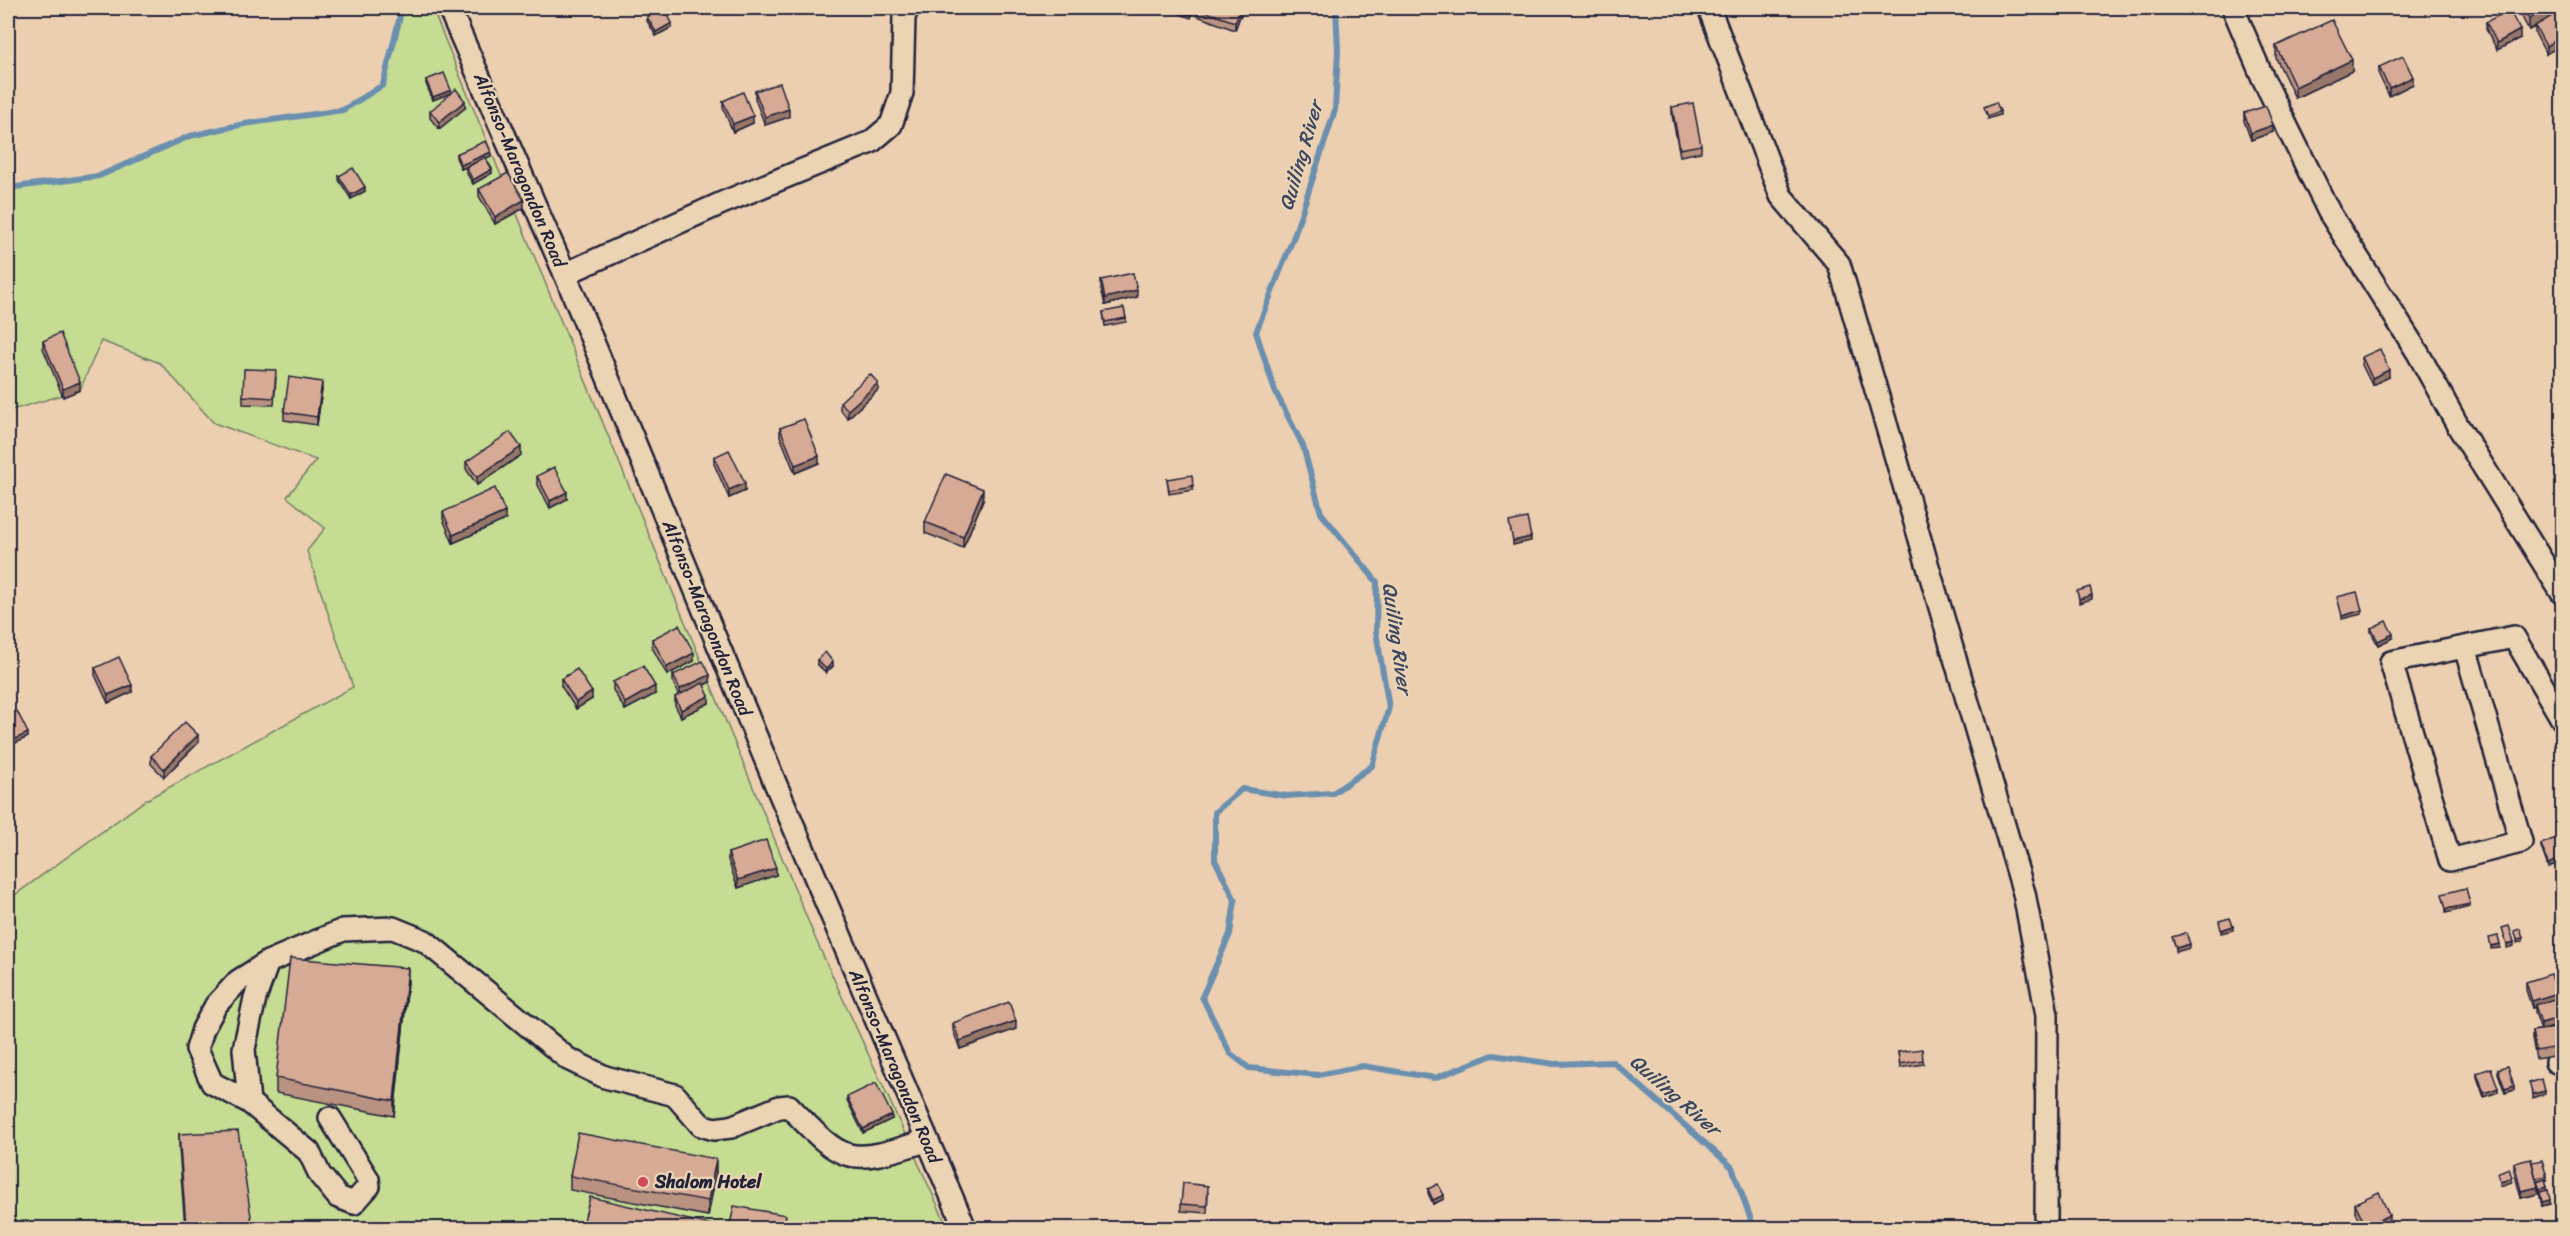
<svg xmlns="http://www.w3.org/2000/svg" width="2570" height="1236" viewBox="0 0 2570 1236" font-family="Sriracha,sans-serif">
<rect width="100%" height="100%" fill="#eccfb0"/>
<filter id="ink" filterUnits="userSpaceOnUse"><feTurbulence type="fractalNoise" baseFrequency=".0167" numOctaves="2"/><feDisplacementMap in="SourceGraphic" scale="12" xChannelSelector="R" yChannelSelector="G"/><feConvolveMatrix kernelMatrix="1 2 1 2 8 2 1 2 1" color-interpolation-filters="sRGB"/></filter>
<g filter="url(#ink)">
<path fill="#c5dc92" stroke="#747f66" stroke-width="1.5" d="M402 8H432L816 940 948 1228H8V900L146 800 353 687 307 551 325 528 287 497 316 460 214 423 160 363 101 341 80 390 8 411V188L99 176 190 136 244 124 343 110 383 85Z"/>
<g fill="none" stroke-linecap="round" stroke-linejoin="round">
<g stroke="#6b8faf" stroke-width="6">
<path d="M1336 8 1338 50 1335 110 1294 236 1256 332 1275 391 1303 446 1321 513 1377 582 1376 632 1389 707 1372 766 1333 793 1287 796 1242 789 1215 812V860L1235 900 1230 934 1202 997 1230 1053 1249 1068 1318 1075 1363 1066 1435 1078 1493 1055 1554 1064 1613 1062 1732 1167 1754 1228"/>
<path d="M8 188 99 176 190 136 244 124 343 110 383 85 402 8"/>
</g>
<g stroke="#22223b" stroke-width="26">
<g id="minor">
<path d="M449 8 565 274 776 785 965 1228"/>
<path d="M1709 8 1781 196 1839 264 2024 893 2047 1015 2046 1228"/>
<path d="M2233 8 2262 76 2329 212 2418 353 2458 426 2562 593"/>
<path d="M565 274 722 203 871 142 891 125 902 93 904 17 908 8"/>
<path d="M2465 647 2521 842 2450 860 2391 662 2514 637 2562 719"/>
<path d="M2556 1062 2562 1061"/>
<path d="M249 1102 244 1049 255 998 268 962"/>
<path d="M330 1118 368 1179 369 1186 354 1203 338 1197 320 1175 309 1152 249 1102 212 1083 197 1049 203 1029 216 1005 238 981 268 962 343 930 393 928 425 941 568 1059 605 1077 675 1095 701 1125 714 1129 731 1127 779 1107 789 1106C846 1166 847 1165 926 1141"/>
</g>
</g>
<use href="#minor" stroke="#ebd4b4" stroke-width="21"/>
</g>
<g fill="#b99281" stroke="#22223b" stroke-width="1.5">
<path d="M1181 8H1195L1191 18 1180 14Z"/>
<path d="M1243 8 1235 30 1197 16V9Z"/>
<path d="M2517 8H2562L2546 54 2535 33V27L2529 30Z"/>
<path d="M647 17 672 27 656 36 647 21Z"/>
<path d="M2486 22 2520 38 2497 50 2486 29Z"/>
<path d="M2276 46 2352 71 2295 98 2276 58Z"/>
<path d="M2379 67 2413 84 2389 96 2379 75Z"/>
<path d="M426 80 451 93 433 100 426 84Z"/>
<path d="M755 91 789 117 765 125 755 99Z"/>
<path d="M723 101 753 123 733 132 723 108Z"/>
<path d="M1672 107 1701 145V152L1680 156 1672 115Z"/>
<path d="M465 108 439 129 430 118V111Z"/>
<path d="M2244 113 2273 132 2251 140 2244 121Z"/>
<path d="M456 154 491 156 486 158 492 173 473 184 466 172V168L478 162 461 169 456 157Z"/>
<path d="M339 176 365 191 351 199 339 180Z"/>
<path d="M479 189 524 208 495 224 479 196Z"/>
<path d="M1101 280 1137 297 1105 305 1101 288Z"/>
<path d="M1103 312 1126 318V322L1105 326Z"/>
<path d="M43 341 80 390 63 397 43 348Z"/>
<path d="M2362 357 2389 377 2372 385 2362 365Z"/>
<path d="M276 378 274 405 243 404V396Z"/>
<path d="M322 390 317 425 284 420V412Z"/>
<path d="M878 390 848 418 840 410V402Z"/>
<path d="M780 428 819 463 795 473 780 436Z"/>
<path d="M521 455 477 485 466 469V462Z"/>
<path d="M714 457 745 491 729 498 714 464Z"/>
<path d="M537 476 567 499 550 508 537 483Z"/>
<path d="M1167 479 1193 486V490L1169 494Z"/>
<path d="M983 500 963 548 925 533V522Z"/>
<path d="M443 512 505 520 453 543 443 519Z"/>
<path d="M2371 628 2393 638 2378 645 2371 632Z"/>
<path d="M652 639 694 661 667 675 652 647Z"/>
<path d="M817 660 833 666 826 673 817 664Z"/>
<path d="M95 668 132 692 108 703 95 675Z"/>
<path d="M673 675 710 682 704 685 709 703 681 717 675 705V697L679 695 673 682Z"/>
<path d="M561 679 592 699 576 709 561 686Z"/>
<path d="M613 682 655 694 625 710 613 690Z"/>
<path d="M8 715 28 737 13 744 8 733Z"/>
<path d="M198 743 164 777 151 764V756Z"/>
<path d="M2541 844 2562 854V862L2548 867 2541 847Z"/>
<path d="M728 853 776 875 738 888 728 860Z"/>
<path d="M408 982 394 1116 276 1093V1078Z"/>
<path d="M2526 982 2545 1029 2559 1047V1055L2536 1059 2532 1039V1031L2541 1030 2535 1012V1007L2532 1008 2526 990Z"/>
<path d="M953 1023 1016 1029 960 1049 953 1030Z"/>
<path d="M1898 1052 1923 1060V1064L1900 1068Z"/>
<path d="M2498 1069 2514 1090 2505 1093 2498 1073Z"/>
<path d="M2477 1073 2498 1092 2484 1097 2477 1077Z"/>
<path d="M847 1097 892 1119 863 1133 847 1100Z"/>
<path d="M179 1134 252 1223V1228H185L179 1148Z"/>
<path d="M2562 1153V1173L2559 1161V1154Z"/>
<path d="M2532 1162 2547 1180H2545L2550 1204 2542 1206 2538 1187V1194L2521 1198 2514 1171V1163L2532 1166Z"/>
<path d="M716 1173 708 1216 570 1190V1176Z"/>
<path d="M1428 1189 1444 1199 1433 1204 1428 1193Z"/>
<path d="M1208 1193 1207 1213 1181 1211V1204Z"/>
<path d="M2355 1203 2389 1223 2377 1228H2363L2355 1210Z"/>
</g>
<g fill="#967769" stroke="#22223b" stroke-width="1.5">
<path d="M1241 8H1243L1235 30V22Z"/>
<path d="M2550 8H2562V12L2529 30V19Z"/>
<path d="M672 23V27L656 36V32Z"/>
<path d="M2520 30V38L2497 50V43Z"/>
<path d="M2562 37V45L2546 54V46Z"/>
<path d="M2352 60V71L2295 98V87Z"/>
<path d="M2413 77V84L2389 96V88Z"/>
<path d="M451 90V93L433 100V97Z"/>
<path d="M465 101V108L439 129V122Z"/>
<path d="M789 109V117L765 125V117Z"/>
<path d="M2000 111V115L1988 119V116Z"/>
<path d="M753 116V123L733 132V124Z"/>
<path d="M2273 125V132L2251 140V133Z"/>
<path d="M491 152V156L461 169V165Z"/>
<path d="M492 169V173L473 184V180Z"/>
<path d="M365 187V191L351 199V195Z"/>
<path d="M524 200V208L495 224V217Z"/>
<path d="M1137 290V297L1105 305V298Z"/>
<path d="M2389 370V377L2372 385V378Z"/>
<path d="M80 382V390L63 397V389Z"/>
<path d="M322 382V390L317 425V417Z"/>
<path d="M878 383V390L848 418V410Z"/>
<path d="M521 447V455L477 485V477Z"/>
<path d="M819 456V463L795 473V465Z"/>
<path d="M745 483V491L729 498V490Z"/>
<path d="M983 489V500L963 548V537Z"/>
<path d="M567 492V499L550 508V501Z"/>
<path d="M505 512V520L453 543V535Z"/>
<path d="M1531 537V541L1513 545V541Z"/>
<path d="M2092 595V599L2079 603V599Z"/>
<path d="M2362 610V614L2342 619V616Z"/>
<path d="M2393 634V638L2378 645V641Z"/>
<path d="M694 653V661L667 675V667Z"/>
<path d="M833 662V666L826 673V669Z"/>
<path d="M710 675V682L680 696V689Z"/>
<path d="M132 685V692L108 703V695Z"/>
<path d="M655 686V694L625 710V703Z"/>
<path d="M592 692V699L576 709V702Z"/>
<path d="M709 696V703L681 717V710Z"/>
<path d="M28 733V737L13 744V740Z"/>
<path d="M198 735V743L164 777V769Z"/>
<path d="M2562 858V862L2548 867V864Z"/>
<path d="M776 868V875L738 888V880Z"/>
<path d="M2470 904V907L2446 913V909Z"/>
<path d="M2233 926V930L2221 933V930Z"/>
<path d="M2523 938V941L2517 943V939Z"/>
<path d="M2514 942V946L2507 948V944Z"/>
<path d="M2190 944V948L2176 952V948Z"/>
<path d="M2500 944V948L2491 949V946Z"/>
<path d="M408 968V982L394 1116V1101Z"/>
<path d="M2557 993V1000L2535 1005V1007L2532 1008V1001Z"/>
<path d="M2562 1017V1024L2541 1031V1023Z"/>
<path d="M1016 1021V1029L960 1049V1041Z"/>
<path d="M2514 1086V1090L2505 1093V1089Z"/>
<path d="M2498 1088V1092L2484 1097V1093Z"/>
<path d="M2545 1091V1094L2533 1098V1094Z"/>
<path d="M892 1115V1119L863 1133V1129Z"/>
<path d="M716 1159V1173L708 1216V1201Z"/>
<path d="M2547 1176V1180L2536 1182V1178Z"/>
<path d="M2512 1178V1182L2500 1186V1182Z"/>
<path d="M2538 1187V1194L2521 1198V1191Z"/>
<path d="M2547 1187V1191L2540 1193V1189Z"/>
<path d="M1444 1195V1199L1433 1204V1200Z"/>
<path d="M2550 1200V1204L2542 1206V1202Z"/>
<path d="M2389 1215V1223L2377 1228H2366V1226Z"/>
</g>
<g fill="#d7aa96" stroke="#22223b" stroke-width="1.5">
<path d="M664 8 672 23 656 32 647 17Z"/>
<path d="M1181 8H1194L1191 15 1180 10Z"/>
<path d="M1197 8H1241L1235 22 1197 9Z"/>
<path d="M2523 8H2550L2529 19Z"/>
<path d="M2509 10 2520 30 2497 43 2486 22Z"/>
<path d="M2562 10V37L2546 46 2535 26Z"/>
<path d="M2332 20 2352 60 2295 87 2276 46Z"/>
<path d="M2403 56 2413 77 2389 88 2379 67Z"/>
<path d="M444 73 451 90 433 97 426 80Z"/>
<path d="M780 83 789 109 765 117 755 91Z"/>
<path d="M456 89 465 101 439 122 430 111Z"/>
<path d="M743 92 753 116 733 124 723 101Z"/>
<path d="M1996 102 2000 111 1988 116 1984 107Z"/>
<path d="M1693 103 1701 145 1680 149 1672 107Z"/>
<path d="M2266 106 2273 125 2251 133 2244 113Z"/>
<path d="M486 141 491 152 461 165 456 154Z"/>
<path d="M485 157 492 169 473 180 466 168Z"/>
<path d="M353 168 365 187 351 195 339 176Z"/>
<path d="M508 173 524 200 495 217 479 189Z"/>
<path d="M1133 273 1137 290 1105 298 1101 280Z"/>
<path d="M1124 308 1126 318 1105 322 1103 312Z"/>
<path d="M60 333 80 382 63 389 43 341Z"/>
<path d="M2380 349 2389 370 2372 378 2362 357Z"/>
<path d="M244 369 276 370 274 398 243 396Z"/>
<path d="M870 374 878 383 848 410 840 402Z"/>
<path d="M289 377 322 382 317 417 284 412Z"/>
<path d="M804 419 819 456 795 465 780 428Z"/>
<path d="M510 432 521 447 477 477 466 462Z"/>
<path d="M729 450 745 483 729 490 714 457Z"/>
<path d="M554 467 567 492 550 501 537 476Z"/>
<path d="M946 474 983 489 963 537 925 522Z"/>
<path d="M1192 475 1193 486 1169 490 1167 479Z"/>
<path d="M495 488 505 512 453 535 443 512Z"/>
<path d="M1527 518 1531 537 1513 541 1509 522Z"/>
<path d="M2090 587 2092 595 2079 599 2077 591Z"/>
<path d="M2357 592 2362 610 2342 616 2337 597Z"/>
<path d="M2386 621 2393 634 2378 641 2371 628Z"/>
<path d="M679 625 694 653 667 667 652 639Z"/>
<path d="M825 652 833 662 826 669 817 660Z"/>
<path d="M119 657 132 685 108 695 95 668Z"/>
<path d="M703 661 710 675 680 689 673 675Z"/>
<path d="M643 666 655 686 625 703 613 682Z"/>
<path d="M577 669 592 692 576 702 561 679Z"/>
<path d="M703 683 709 696 681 710 675 697Z"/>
<path d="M17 711 28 733 13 740 8 729V715Z"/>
<path d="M185 722 198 735 164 769 151 756Z"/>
<path d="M2556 838 2562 854V858L2548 864 2541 844Z"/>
<path d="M766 840 776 868 738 880 728 853Z"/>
<path d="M2466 888 2470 904 2446 909 2442 894Z"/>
<path d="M2230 918 2233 926 2221 930 2219 921Z"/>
<path d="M2509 926 2514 942 2507 944 2502 928Z"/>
<path d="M2520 929 2523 938 2517 939 2514 931Z"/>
<path d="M2186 933 2190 944 2176 948 2172 937Z"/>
<path d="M2498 936 2500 944 2491 946 2489 938Z"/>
<path d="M290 958 408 968 394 1101 276 1078Z"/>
<path d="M2551 974 2557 993 2532 1001 2526 982Z"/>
<path d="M2557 998 2562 1017 2541 1023 2535 1005Z"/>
<path d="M1009 1002 1016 1021 960 1041 953 1023Z"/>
<path d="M2556 1028 2559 1047 2536 1051 2532 1031Z"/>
<path d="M1922 1049 1923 1060 1900 1064 1898 1052Z"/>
<path d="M2508 1066 2514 1086 2505 1089 2498 1069Z"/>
<path d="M2491 1068 2498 1088 2484 1093 2477 1073Z"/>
<path d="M2542 1079 2545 1091 2533 1094 2529 1083Z"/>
<path d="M876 1083 892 1115 863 1129 847 1097Z"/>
<path d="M238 1131 252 1223 186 1226 179 1134Z"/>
<path d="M578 1133 716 1159 708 1201 570 1176Z"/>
<path d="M2562 1153V1165L2559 1154Z"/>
<path d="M2531 1159 2538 1187 2521 1191 2514 1163Z"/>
<path d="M2542 1160 2547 1176 2536 1178 2532 1162Z"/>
<path d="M2509 1168 2512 1178 2500 1182 2497 1173Z"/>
<path d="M2545 1179 2547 1187 2540 1189 2537 1182Z"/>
<path d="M1183 1183 1208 1186 1207 1206 1181 1204Z"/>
<path d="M1438 1184 1444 1195 1433 1200 1428 1189Z"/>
<path d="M2548 1190 2550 1200 2542 1202 2540 1192Z"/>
<path d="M2379 1192 2389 1215 2366 1226 2355 1203Z"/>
<path d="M590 1197 720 1227V1228H582Z"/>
<path d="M734 1206 786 1215 784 1228H736L730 1225Z"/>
</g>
</g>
<circle fill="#d1495b" stroke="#ebd4b4" stroke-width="2" cx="643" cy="1182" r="6"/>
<g text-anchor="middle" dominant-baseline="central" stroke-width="4.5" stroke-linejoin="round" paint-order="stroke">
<g font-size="18" fill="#22223b" stroke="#ebd4b4">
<text transform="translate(520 170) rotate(67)">Alfonso-Maragondon Road</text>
<text transform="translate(707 618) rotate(68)">Alfonso-Maragondon Road</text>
<text transform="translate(895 1066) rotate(67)">Alfonso-Maragondon Road</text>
</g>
<g font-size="18" font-weight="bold" fill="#22223b" stroke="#ebd4b4" text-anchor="start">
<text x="655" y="1182">Shalom Hotel</text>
</g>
<g font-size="20" font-style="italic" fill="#3a4662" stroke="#ebd4b4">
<text transform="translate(1301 156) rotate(-74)">Quiling River</text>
<text transform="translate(1397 638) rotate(82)">Quiling River</text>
<text transform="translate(1675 1095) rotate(41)">Quiling River</text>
</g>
</g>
<rect width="2570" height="1236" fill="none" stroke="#ebd4b4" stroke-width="30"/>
<rect x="15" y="15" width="2540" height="1206" fill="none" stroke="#22223b" stroke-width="2" filter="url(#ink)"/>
</svg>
